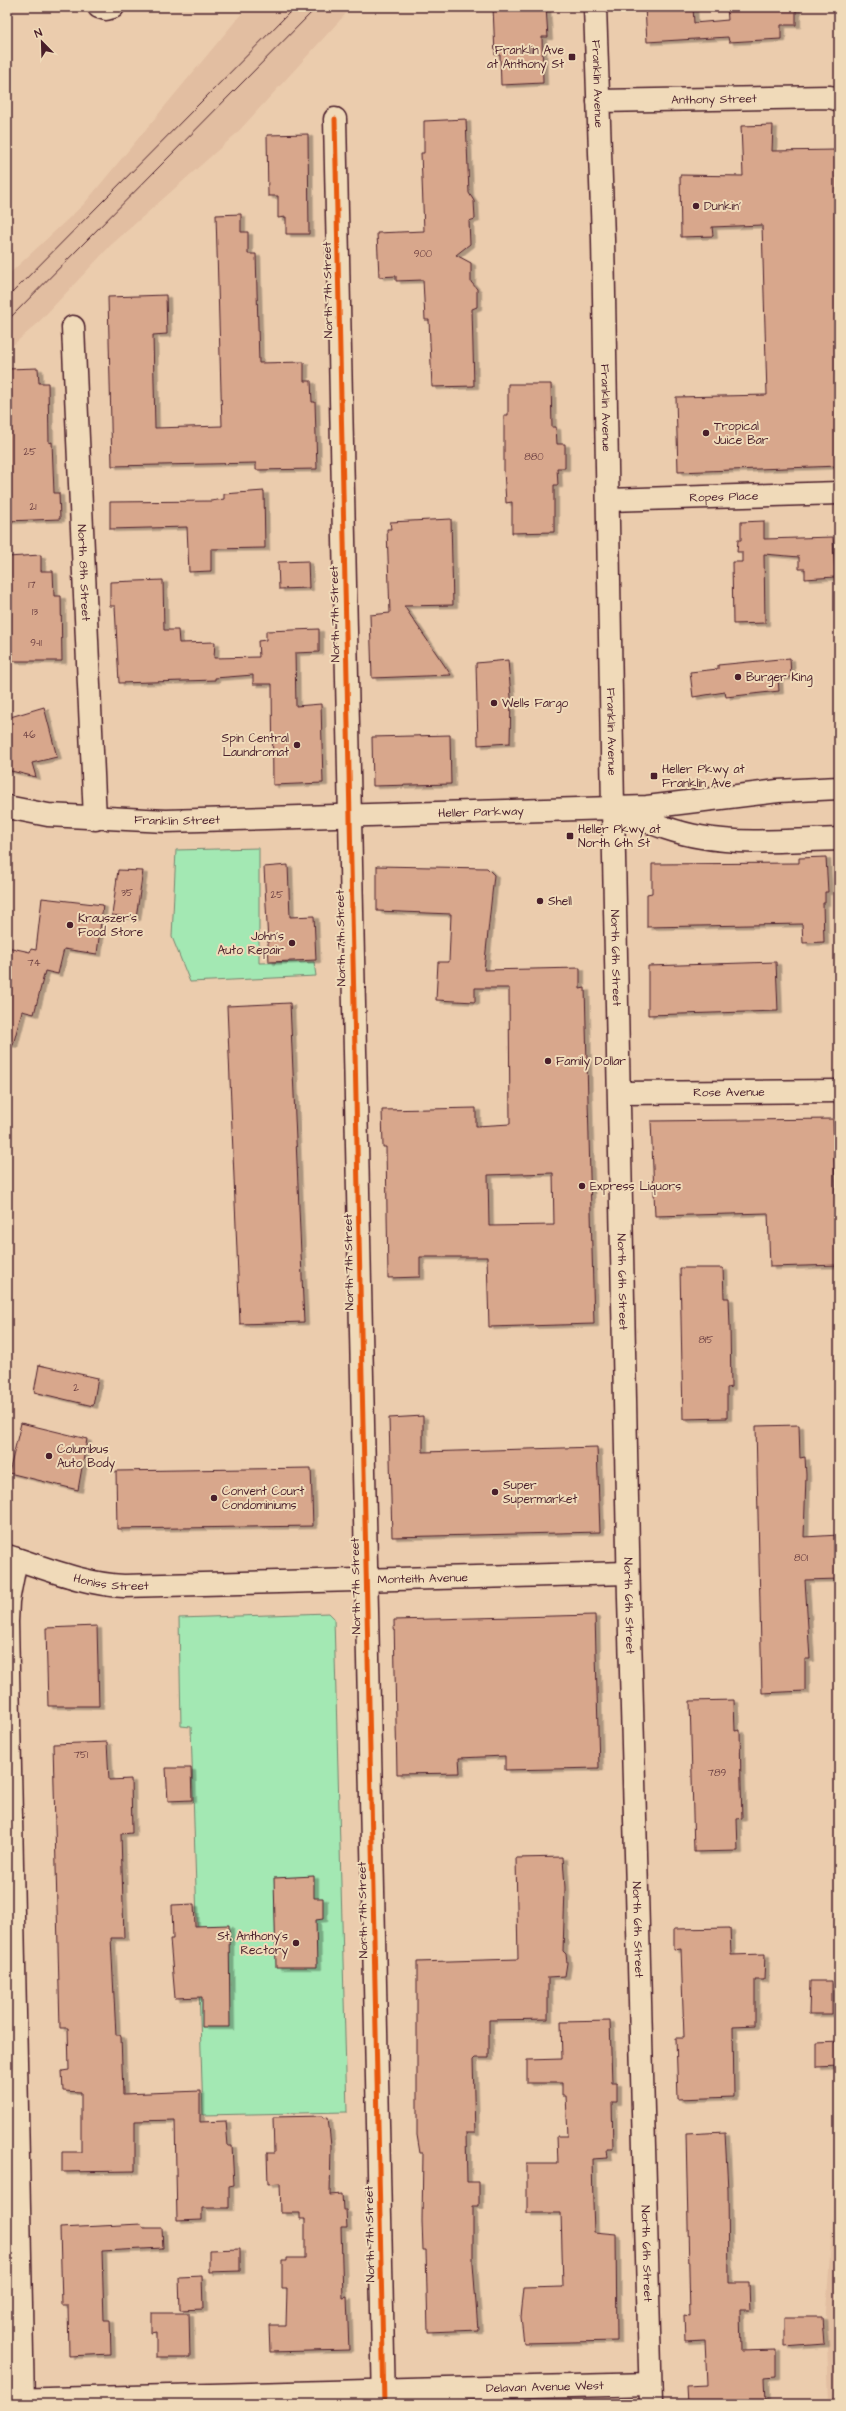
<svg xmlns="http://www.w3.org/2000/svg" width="846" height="2411" viewBox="0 0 846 2411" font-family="'Architects Daughter',sans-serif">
<defs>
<filter id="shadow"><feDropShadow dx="4.5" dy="2.5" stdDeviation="0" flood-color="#0004"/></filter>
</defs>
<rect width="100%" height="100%" fill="#ebccad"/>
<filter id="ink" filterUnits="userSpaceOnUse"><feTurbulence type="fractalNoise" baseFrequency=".025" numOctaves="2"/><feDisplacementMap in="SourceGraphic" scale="8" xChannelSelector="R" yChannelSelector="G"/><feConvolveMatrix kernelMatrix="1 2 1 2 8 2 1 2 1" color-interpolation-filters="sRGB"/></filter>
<g filter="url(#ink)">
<g fill="#e2bea1">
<path d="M247 7H352L236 134 111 245 36 325 7 350V276L84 204Z"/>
<path d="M839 2133V2404H829L826 2311Z"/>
</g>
<g fill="#a3e8b3" stroke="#76846f">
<path d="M259 848V963L314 962 316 976 190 982 172 937 176 850Z"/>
<path d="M329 1613 334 1618 347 2112 203 2115 191 1727 181 1726 179 1618Z"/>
</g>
<g fill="#d8a78c" stroke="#4a1f2b" fill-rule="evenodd" filter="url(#shadow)">
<path d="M493 7H546L548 37H542L543 83 501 85 500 55H495Z"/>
<path d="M645 7H693L694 23 728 20 727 7H796V25H781V39L729 42 728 37 647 42Z"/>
<path d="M466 119 469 193 474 201 475 219 469 221 470 244 456 255 471 263V282L477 289V307L472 309 474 386 432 387 429 320H425L423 280 396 281V276L379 277 377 233 424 231 421 153H424V121Z"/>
<path d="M773 125 772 151 836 150 839 466 678 472 676 397 767 395 762 225 712 227 713 236 681 237 680 175 743 176 741 126Z"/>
<path d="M308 134 309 234H286V217L278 218V196H268L267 135Z"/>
<path d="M241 214V232H248V254H256L259 363 304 362V381H311L312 402H315L317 469 256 470V463L112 466 108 297 166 295 167 334 153 335 155 428 222 426 216 215Z"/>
<path d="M38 368 39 383H48L49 443 52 442 54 493H59L60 519 7 521V369Z"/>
<path d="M508 384H551L552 427H556L557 444H565V468H557L558 485H554V532L512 533V502L506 503 504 470V415H508Z"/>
<path d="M264 491 265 548 211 549V571L189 572 187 527 110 529V502L211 501 224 499V494Z"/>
<path d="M451 519 453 605 404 606 451 675 372 678 370 615 390 613 387 529H391L390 522Z"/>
<path d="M764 521V539L833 537 835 577 805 579V569H799V557L764 554 765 623 733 624 732 562H742V552H737L738 540H741V522Z"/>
<path d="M41 555V571H53L54 596H61L62 661H12L7 557Z"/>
<path d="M308 561 309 588 279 589 278 562Z"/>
<path d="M163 580 164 630H178L179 643 215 642 214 658 259 657 258 641 266 640V631L319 629V652L295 653 296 706 321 704 323 783 273 785 272 684H253V675L215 678V680L119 683 115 606H110V582Z"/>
<path d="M790 658 791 677 778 678 779 691 726 697 725 692 693 697 690 672 718 669V665Z"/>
<path d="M508 660 511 697 510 743 478 745 476 663Z"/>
<path d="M44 707 57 757 32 763 36 777 7 770V718Z"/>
<path d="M450 735 451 784 373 786 372 737Z"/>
<path d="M826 857 828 892H825V903H823L824 942 803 943 802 924 647 927V894L652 893V864L799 863V858Z"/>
<path d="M288 865 290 917 314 916 316 960 269 962 264 867Z"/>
<path d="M377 866 487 868 494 875 484 970 580 968V989L585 988 594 1324 489 1327 487 1257H420V1277L388 1278 386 1147H383L382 1110 476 1108V1126L510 1124 509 988H475V1002L436 1000 438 962H449L451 914 377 911ZM553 1173 554 1225 489 1226 488 1175Z"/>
<path d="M118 870 143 871 136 918 112 915Z"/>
<path d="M42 898 103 905 97 954 64 949 58 974 45 971 34 1014 22 1011 13 1045 7 1044V947L30 952 31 949 36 950Z"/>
<path d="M776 962 778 1011 648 1015V966Z"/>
<path d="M290 1003 304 1322 240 1324 227 1006Z"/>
<path d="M833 1119 836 1216H839V1265L770 1267 768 1213 655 1216 651 1121Z"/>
<path d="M680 1268H723L724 1298H729L730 1327 731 1387 727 1388V1418L683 1419Z"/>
<path d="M39 1365 98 1378 93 1406 34 1392Z"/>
<path d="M423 1416V1452L597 1447 600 1532 392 1537 389 1418Z"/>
<path d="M21 1423 87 1439 78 1490 9 1473Z"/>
<path d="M799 1425 800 1458 805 1457 806 1475 804 1537 839 1535V1579L805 1580 810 1659H805V1691L762 1693 756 1426Z"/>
<path d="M311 1468 313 1526 117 1529 116 1471Z"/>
<path d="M595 1615 599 1768 505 1770V1756L459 1758 460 1773 397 1774 394 1620Z"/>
<path d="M97 1626 99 1706H48L46 1628Z"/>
<path d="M734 1700 735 1731 740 1730 741 1786 742 1818 737 1819 738 1851 694 1852 690 1701Z"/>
<path d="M107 1742 109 1780 131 1779 132 1833 121 1834 124 1938H111L116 2035H120L121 2037 123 2094 200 2091V2122L226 2121 228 2146H232L234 2185 229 2186V2208H202V2220L177 2221 175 2120 135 2121V2171L62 2172V2152H81V2092L63 2091 62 2071 69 2070 68 2028H60L53 1744Z"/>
<path d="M166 1768H191L192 1800 168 1801Z"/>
<path d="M563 1857 565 1888 563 1951 566 1954 567 1963 565 1976 548 1977V2019L489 2020V2058H475L473 2060 475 2133H466L467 2182H479V2206H473V2264L478 2330 428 2332 426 2250H423L422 2221 423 2153H420L417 2135V1962L518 1959 516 1858Z"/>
<path d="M314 1876V1898H323V1919L316 1920 317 1967H276L274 1878Z"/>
<path d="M194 1904 195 1926 229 1925 230 2027H202V1997L175 1998 170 1939H173L172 1905Z"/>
<path d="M730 1928 731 1955 765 1954 764 1980H755V2025L733 2026 734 2097 678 2099 676 2038H684L681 1949 674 1950V1929Z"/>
<path d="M810 1981H832V2014H809Z"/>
<path d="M610 2021 612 2083H617V2102H612L613 2149H607L608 2158 592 2159 593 2203 594 2232 616 2234 617 2341 524 2343 521 2317 524 2288 563 2287 561 2213H527V2164H558L557 2136H568L566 2096H562V2083H527V2060L562 2059 561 2022Z"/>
<path d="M839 2042V2066L817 2067V2043Z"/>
<path d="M323 2116V2118L328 2117 331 2146 330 2195 342 2194 343 2210H346L347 2228H341L343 2298 347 2297 349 2350 270 2352 269 2325H286L287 2289H282V2261H287V2258H305V2219H300V2213H281L280 2183 268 2184 267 2153H274L273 2117Z"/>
<path d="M725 2132 728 2190 729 2283H749L750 2310H740L741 2351 776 2350V2376L765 2377 766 2404H687L686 2386 707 2385 705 2340 685 2341 684 2315 690 2316 686 2134Z"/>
<path d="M141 2224 143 2228H162L163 2248 102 2251 104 2320H110L111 2354 69 2356 68 2305H62L60 2228Z"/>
<path d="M240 2249V2271L209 2272V2250Z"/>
<path d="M202 2276 203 2309 180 2310 179 2277Z"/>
<path d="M151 2313H189L190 2357H156V2332L151 2333Z"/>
<path d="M785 2317H822L824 2344 785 2347Z"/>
</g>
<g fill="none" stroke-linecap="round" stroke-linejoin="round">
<g stroke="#4a1f2b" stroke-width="25">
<g id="minor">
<path d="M99 7 106 9 113 7"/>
<path id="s1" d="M598 101 830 97 839 100"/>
<path d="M335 119 384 2404"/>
<path id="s2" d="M73 327 95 819"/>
<path id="s3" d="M608 500 839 493"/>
<path d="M613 808C642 819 670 832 701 837 745 845 794 840 839 839"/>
<path id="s4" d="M620 1093 839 1091"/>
<path id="s5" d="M7 1556C46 1568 83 1584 124 1586L628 1573"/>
<path d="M16 1559 8 1601 7 1622 23 2404"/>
<path id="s6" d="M7 2400 650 2384"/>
</g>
</g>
<g stroke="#4a1f2b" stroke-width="25">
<g id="tertiary">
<path id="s7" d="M613 808 629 1598 651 2404"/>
</g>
</g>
<g stroke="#4a1f2b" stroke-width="25">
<g id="secondary">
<path id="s8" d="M595 7 603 239 613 808"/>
<path id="s9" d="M7 807 48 815 166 821 647 807 778 791 839 788"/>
</g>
</g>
<use href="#minor" stroke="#f0dab9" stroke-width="22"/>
<use href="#tertiary" stroke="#f0dab9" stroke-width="22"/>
<use href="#secondary" stroke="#f0dab9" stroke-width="22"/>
<g stroke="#4a1f2b" stroke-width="1">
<path d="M7 298 295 7"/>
<path d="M7 321 317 7"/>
</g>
<g stroke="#f0dab9" stroke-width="8">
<path id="cycleway" d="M335 119 384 2404"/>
</g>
<use href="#cycleway" stroke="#e8590c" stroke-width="5"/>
</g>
</g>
<g fill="#4a1f2b" stroke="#f0dab9" stroke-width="1.5">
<rect x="568" y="53" width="8" height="8" rx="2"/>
<circle cx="696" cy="206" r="4"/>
<circle cx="706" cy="433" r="4"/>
<circle cx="738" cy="677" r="4"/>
<circle cx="494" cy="703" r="4"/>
<circle cx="297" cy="745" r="4"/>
<rect x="650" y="772" width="8" height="8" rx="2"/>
<rect x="566" y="832" width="8" height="8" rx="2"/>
<circle cx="540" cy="901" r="4"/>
<circle cx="70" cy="925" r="4"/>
<circle cx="292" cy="943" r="4"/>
<circle cx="548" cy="1061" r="4"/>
<circle cx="582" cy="1186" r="4"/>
<circle cx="49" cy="1456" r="4"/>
<circle cx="495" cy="1492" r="4"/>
<circle cx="214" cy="1498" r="4"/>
<circle cx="296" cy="1943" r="4"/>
</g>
<g text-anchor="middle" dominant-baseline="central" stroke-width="4" stroke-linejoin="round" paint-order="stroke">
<g font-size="10" fill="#6e4143">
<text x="423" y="254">900</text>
<text x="30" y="452">25</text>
<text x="534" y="457">880</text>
<text x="33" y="507">21</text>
<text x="32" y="585">17</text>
<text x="35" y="612">13</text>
<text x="36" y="643">9-11</text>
<text x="29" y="735">46</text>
<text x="127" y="893">35</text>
<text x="277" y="895">25</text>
<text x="34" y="963">74</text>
<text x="706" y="1340">815</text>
<text x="76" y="1388">2</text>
<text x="801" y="1558">801</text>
<text x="81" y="1755">751</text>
<text x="717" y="1773">789</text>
</g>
<g font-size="12" fill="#4a1f2b" stroke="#f0dab9" text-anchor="start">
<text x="564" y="50" text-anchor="end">Franklin Ave<tspan x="564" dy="14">at Anthony St</tspan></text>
<text x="704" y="206">Dunkin'</text>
<text x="714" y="426">Tropical<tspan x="714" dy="14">Juice Bar</tspan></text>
<text x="746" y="677">Burger King</text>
<text x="502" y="703">Wells Fargo</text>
<text x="289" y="738" text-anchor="end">Spin Central<tspan x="289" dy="14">Laundromat</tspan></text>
<text x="662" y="769">Heller Pkwy at<tspan x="662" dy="14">Franklin Ave</tspan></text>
<text x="578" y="829">Heller Pkwy at<tspan x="578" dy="14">North 6th St</tspan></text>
<text x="548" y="901">Shell</text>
<text x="78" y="918">Krauszer's<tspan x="78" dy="14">Food Store</tspan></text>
<text x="284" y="936" text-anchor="end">John's<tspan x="284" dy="14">Auto Repair</tspan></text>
<text x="556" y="1061">Family Dollar</text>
<text x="590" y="1186">Express Liquors</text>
<text x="57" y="1449">Columbus<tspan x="57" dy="14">Auto Body</tspan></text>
<text x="503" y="1485">Super<tspan x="503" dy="14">Supermarket</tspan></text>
<text x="222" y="1491">Convent Court<tspan x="222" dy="14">Condominiums</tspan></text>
<text x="288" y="1936" text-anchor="end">St. Anthony's<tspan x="288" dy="14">Rectory</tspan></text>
</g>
<g font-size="12" fill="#4a1f2b" stroke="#f0dab9">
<text stroke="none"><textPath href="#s8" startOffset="77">Franklin Avenue</textPath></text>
<text stroke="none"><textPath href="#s1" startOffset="116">Anthony Street</textPath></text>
<text transform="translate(328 290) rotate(-91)">North 7th Street</text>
<text stroke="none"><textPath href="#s8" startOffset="401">Franklin Avenue</textPath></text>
<text stroke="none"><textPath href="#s3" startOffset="116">Ropes Place</textPath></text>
<text stroke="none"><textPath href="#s2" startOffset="246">North 8th Street</textPath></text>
<text transform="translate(335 614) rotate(-91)">North 7th Street</text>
<text stroke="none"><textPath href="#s8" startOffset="725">Franklin Avenue</textPath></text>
<text stroke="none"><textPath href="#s9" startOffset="475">Heller Parkway</textPath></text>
<text stroke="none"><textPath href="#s9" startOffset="171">Franklin Street</textPath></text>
<text transform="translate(341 938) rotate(-91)">North 7th Street</text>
<text stroke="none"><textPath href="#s7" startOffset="150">North 6th Street</textPath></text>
<text stroke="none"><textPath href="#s4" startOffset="109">Rose Avenue</textPath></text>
<text transform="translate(349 1262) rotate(-91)">North 7th Street</text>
<text stroke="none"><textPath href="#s7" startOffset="474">North 6th Street</textPath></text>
<text stroke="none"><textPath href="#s5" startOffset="420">Monteith Avenue</textPath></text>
<text stroke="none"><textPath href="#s5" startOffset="108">Honiss Street</textPath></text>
<text transform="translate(356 1586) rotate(-91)">North 7th Street</text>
<text stroke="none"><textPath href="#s7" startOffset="798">North 6th Street</textPath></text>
<text transform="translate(363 1910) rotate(-91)">North 7th Street</text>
<text stroke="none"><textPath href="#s7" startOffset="1122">North 6th Street</textPath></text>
<text transform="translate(370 2234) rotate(-91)">North 7th Street</text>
<text stroke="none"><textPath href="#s7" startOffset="1446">North 6th Street</textPath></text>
<text stroke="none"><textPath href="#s6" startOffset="538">Delavan Avenue West</textPath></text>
</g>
</g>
<rect width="846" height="2411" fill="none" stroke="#f0dab9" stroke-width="24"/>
<rect x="12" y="12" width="822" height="2387" fill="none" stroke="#4a1f2b" stroke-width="1.5" filter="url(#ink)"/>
<g transform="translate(42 42) rotate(337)" stroke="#f0dab9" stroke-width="3" paint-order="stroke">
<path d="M0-3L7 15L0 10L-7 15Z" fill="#4a1f2b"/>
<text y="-6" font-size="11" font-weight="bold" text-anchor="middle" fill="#4a1f2b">N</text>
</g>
</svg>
